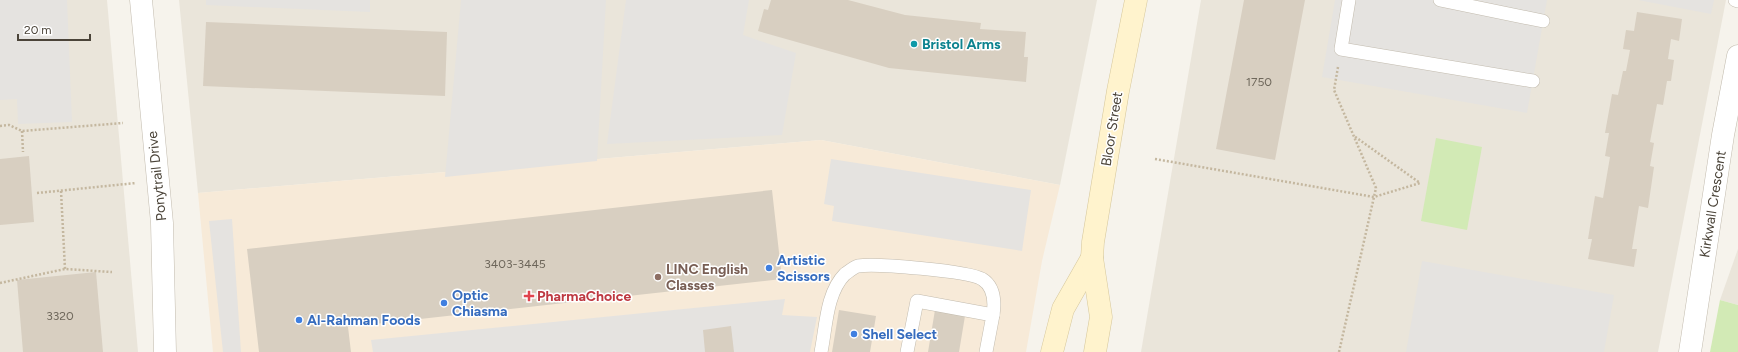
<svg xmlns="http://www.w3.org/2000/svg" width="1738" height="352" viewBox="0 0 1738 352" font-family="Figtree,sans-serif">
<rect width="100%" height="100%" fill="#f6f3ec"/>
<g fill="#eae5da">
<path d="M0 0H107L138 352H0Z"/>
<path d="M179 0H1097L1060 185 821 140 198 193Z"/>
<path d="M1201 0H1726L1658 352H1141Z"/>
<path d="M1738 249V305L1720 300Z"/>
</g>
<path fill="#f7ead8" d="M821 140 1060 185 1042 261 1026 352H213L198 193Z"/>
<g fill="#d2eab5">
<path d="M1436 138 1482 147 1467 230 1421 221Z"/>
<path d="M1720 300 1738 305V352H1710Z"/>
</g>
<g fill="#e5e3e0">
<path d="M0 0H67L72 122 18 124 17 99 0 100Z"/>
<path d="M206 0H370V12L206 5Z"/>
<path d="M461 0H606L597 161 445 177Z"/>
<path d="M626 0H749L743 35 796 53 782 135 607 144Z"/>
<path d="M1335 0H1547L1527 113 1322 77Z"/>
<path d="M1638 0H1714L1711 14Z"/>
<path d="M831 159 1031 190 1022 251 832 221 834 206 824 204Z"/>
<path d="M232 219 241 352H223L209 221Z"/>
<path d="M1422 261 1614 295 1604 352H1406Z"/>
<path d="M785 299 782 315 817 317 810 352H373L371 340Z"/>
</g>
<g fill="#d8cfc1">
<path d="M771 0H848L905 15 981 23 980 29 1026 32 1024 57H1028L1026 82 889 68 758 31 764 9 768 10Z"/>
<path d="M1244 0H1305L1275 160 1216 149Z"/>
<path d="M1637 12 1682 19 1679 41 1671 39 1668 59 1674 60 1671 81H1667L1663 105 1657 104 1650 142 1654 143 1650 166 1654 167 1648 208 1639 206 1632 249H1637L1634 267 1588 259 1592 239H1588L1595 196 1603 198 1610 157 1605 156 1609 133H1605L1612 94 1618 95 1623 71H1626L1630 50 1623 49 1626 30 1634 31Z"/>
<path d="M206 22 447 32 445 96 203 86Z"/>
<path d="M29 156 34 222 0 225V159Z"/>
<path d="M772 190 782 279 348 327 351 352H259L247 249Z"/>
<path d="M96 272 103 352H23L17 280Z"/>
<path d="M839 310 876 316 870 352H832Z"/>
<path d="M935 310 965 316 959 352H928Z"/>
<path d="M731 326 734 352H705L703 330Z"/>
</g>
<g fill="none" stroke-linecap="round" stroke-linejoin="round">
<g stroke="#c2bbae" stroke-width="14">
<g id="service">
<path d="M1349 0 1341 49 1533 81"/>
<path d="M1440 0 1543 21"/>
<path d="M1735 0 1738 1"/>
<path d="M821 352C826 328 826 293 845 274 848 272 854 267 858 266 875 263 968 271 982 279 995 287 995 302 993 315"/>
<path d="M907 352 917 301 993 315 986 352"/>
</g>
</g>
<g stroke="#c2bbae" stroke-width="23">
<g id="minor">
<path d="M141 0 162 223 165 352"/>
<path d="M1690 352 1723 135 1738 56"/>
</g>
</g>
<g stroke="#d6c79b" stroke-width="23">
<g id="secondary">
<path d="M1052 352 1063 309 1092 258"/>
<path d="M1095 352 1101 317 1092 258 1093 242 1118 91 1136 0"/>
</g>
</g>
<g stroke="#c4b79f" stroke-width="2.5" stroke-dasharray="2 2" stroke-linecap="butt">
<path d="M1338 67 1334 90 1376 188 1339 352"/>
<path d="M0 126 9 125 22 131 123 123"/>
<path d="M22 131 23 152"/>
<path d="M1155 159 1374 197 1420 183 1354 136"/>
<path d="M61 191 65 269"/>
<path d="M37 193 136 183"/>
<path d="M0 283 65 269 112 272"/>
</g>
<use href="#service" stroke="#fff" stroke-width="13"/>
<use href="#minor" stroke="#fff" stroke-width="22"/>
<use href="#secondary" stroke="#fff3cd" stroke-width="22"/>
</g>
<circle fill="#0f9aa8" stroke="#fff" stroke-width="1.5" cx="914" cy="44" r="4"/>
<g fill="#3f7fe0" stroke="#fff" stroke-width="1.5">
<circle cx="769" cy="268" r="4"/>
<circle cx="444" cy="303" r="4"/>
<circle cx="299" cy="320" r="4"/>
<circle cx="854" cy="334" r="4"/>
</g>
<circle fill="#8d6e63" stroke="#fff" stroke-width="1.5" cx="658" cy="277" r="4"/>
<path fill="#e0444e" stroke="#fff" stroke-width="1.5" d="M527 290h4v4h4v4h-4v4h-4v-4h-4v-4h4z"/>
<g text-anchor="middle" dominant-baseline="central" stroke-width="3" stroke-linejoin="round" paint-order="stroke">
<g font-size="12" fill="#6e675b">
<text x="1259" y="82">1750</text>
<text x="515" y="264">3403-3445</text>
<text x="60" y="316">3320</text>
</g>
<g font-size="14" font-weight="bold" fill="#0d838f" stroke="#fff" text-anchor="start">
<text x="922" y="44">Bristol Arms</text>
</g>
<g font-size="14" fill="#4b4439" stroke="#fff">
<text transform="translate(1112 129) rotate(-81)">Bloor Street</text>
<text transform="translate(157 176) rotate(-96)">Ponytrail Drive</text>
<text transform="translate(1713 204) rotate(-81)">Kirkwall Crescent</text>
</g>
<g font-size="14" font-weight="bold" fill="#366cbe" stroke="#fff" text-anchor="start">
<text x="777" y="260">Artistic<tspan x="777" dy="16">Scissors</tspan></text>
<text x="452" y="295">Optic<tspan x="452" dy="16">Chiasma</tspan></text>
<text x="307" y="320">Al-Rahman Foods</text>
<text x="862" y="334">Shell Select</text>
</g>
<g font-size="14" font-weight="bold" fill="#785e54" stroke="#fff" text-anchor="start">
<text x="666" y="269">LINC English<tspan x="666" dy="16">Classes</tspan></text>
</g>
<g font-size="14" font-weight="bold" fill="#be3a42" stroke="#fff" text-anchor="start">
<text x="537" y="296">PharmaChoice</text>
</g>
</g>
<path d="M18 34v6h72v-6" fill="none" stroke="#4b4439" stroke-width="2"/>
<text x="24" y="34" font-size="12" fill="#4b4439" stroke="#ffffff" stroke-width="3" paint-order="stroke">20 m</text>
</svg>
